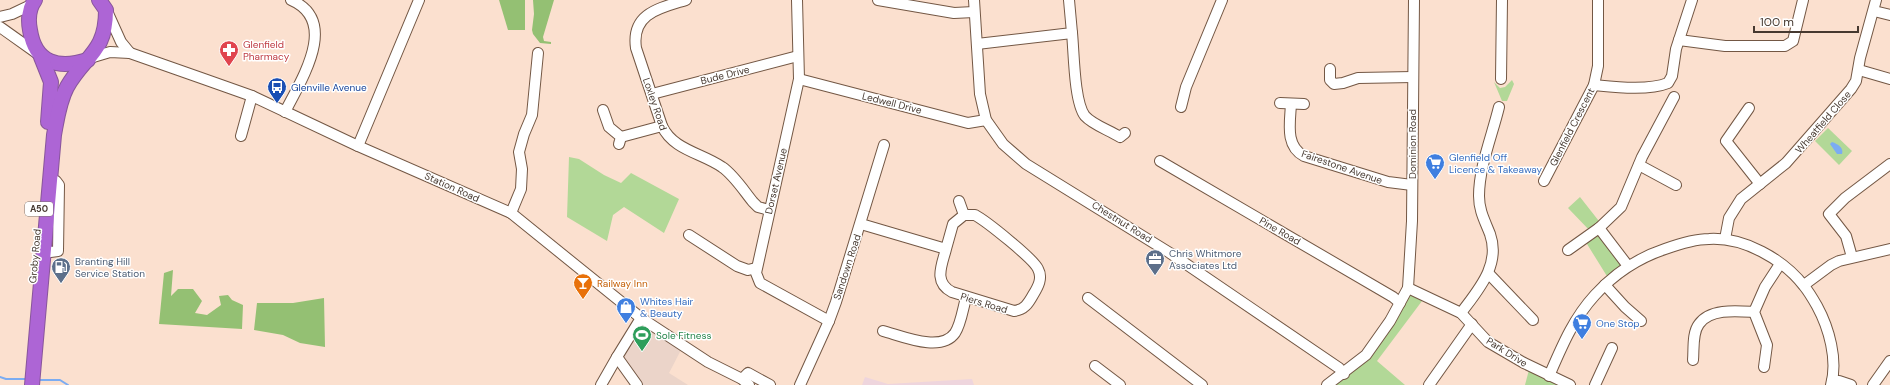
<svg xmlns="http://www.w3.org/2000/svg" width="1890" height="385" viewBox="0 0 1890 385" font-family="'DM Sans',sans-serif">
<rect width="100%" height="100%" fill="#fbe0cf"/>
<path fill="#ebd4c9" d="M642 322 681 350 669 373 688 385H641L621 358Z"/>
<path fill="#eed5dd" d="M865 377 888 384 972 379 974 385H862Z"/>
<g fill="#b2d897">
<path d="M1512 80 1514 84 1507 101H1502L1494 82 1500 88 1505 87Z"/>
<path d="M1828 128 1852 151 1839 165 1815 141Z"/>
<path d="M569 157 579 159 604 175 621 183 631 173 679 199 664 233 624 207 613 215 607 241 567 217Z"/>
<path d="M1580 197 1602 225 1628 266 1610 281 1587 244 1585 238 1592 233 1568 208Z"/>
<path d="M1408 288 1425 297 1377 361 1405 385H1327L1366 355Z"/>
<path d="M1530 366 1570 385H1525Z"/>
</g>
<g fill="#94c073">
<path d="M499 0H525V30H508Z"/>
<path d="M533 0H554L543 37 544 41 551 42V44L540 43 533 34 532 30 534 14Z"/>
<path d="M173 270 171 296 178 289H193L202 301 195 313 207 315 221 305 219 296 228 295 232 300 243 305 242 329 159 324 164 273Z"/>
<path d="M324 298 325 347 300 343 283 335 254 330 257 303H293Z"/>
</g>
<path fill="#7bacf2" d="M1832 142C1838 144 1844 148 1842 154H1837L1830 144Z"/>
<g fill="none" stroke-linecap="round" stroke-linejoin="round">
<g stroke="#7bacf2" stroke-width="2">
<path d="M0 377 6 379H27"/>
<path d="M37 380H60L68 385"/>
</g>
<g stroke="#735744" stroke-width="12">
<g id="minor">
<path d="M686 0C660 8 631 13 636 48L662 126C673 150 702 153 722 167 734 175 744 191 753 202L758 207 769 210"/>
<path d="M797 0 799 79 756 273 760 283 829 321"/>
<path d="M878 0 954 13 974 12"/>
<path d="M974 0 980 94 986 120 1003 144 1026 164 1170 253 1339 368 1344 374"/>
<path d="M107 11 121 42 130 53"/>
<path d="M1874 11 1890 15"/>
<path d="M0 17 12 14 33 4"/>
<path d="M0 27 38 54"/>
<path d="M1072 33C1074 52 1074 102 1085 116 1093 125 1109 130 1120 137L1125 133"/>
<path d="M1679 40 1725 46H1785L1793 41 1803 0"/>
<path d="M977 44 1072 33 1069 0"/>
<path d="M90 58 110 52 130 53 204 79 252 96 358 146 511 213 641 318 708 362 742 379 749 385"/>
<path d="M1330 69V80L1334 84 1343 83 1358 78 1413 77"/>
<path d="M1859 70 1890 79"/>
<path d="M799 79 968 123 986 120"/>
<path d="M1501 79 1502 0"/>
<path d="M1594 85C1615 87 1648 91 1668 83L1672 76 1676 49 1692 0"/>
<path d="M652 94 798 56"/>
<path d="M1280 103 1304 104"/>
<path d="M1291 104C1290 123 1285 146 1304 156L1388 182 1412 185"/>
<path d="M1181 107 1186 87 1222 0"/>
<path d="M1749 108 1726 141 1760 184"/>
<path d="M603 110 609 127 621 137 619 144"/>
<path d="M285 112C301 80 340 21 291 0"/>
<path d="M241 136 252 96"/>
<path d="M621 137 662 126"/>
<path d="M358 146 419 0"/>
<path d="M1160 161 1393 297 1400 303"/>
<path d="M1639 165 1676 185"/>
<path d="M1544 181 1594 85 1598 66V0"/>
<path d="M959 201 964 215"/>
<path d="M511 213 521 189 522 169 519 152 524 134 532 115 538 53"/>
<path d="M861 224 946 249 953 224 964 215H975C986 221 1034 259 1038 269 1043 278 1038 287 1033 295 1028 304 1024 310 1014 311L952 292C933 282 942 265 946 249"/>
<path d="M1599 228 1628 266"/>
<path d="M689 235 737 266 748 270 756 268"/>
<path d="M1725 239 1729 218 1741 199 1786 163 1851 89 1856 81 1860 58 1876 0"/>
<path d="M1568 250 1599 228 1621 207 1642 157 1674 97"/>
<path d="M43 253 58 251 59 185 56 181 49 180"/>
<path d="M1852 257 1846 236 1829 214 1845 198 1890 164"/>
<path d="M1489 274 1533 320"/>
<path d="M1605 285 1625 307 1641 321"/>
<path d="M1804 285 1831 265 1839 261 1890 249"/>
<path d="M1408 288 1461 313 1488 342 1524 363 1570 385"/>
<path d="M1088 298 1202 385"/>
<path d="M1461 313C1478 290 1501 265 1490 234 1485 221 1479 211 1479 196 1479 167 1492 136 1499 107"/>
<path d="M883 331C902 336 941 353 955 333 961 324 963 308 966 298"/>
<path d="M1693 360C1694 349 1692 333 1699 324 1710 308 1738 311 1754 312"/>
<path d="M1095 366 1120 385"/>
<path d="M1764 367 1767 345 1754 312 1765 287 1780 264"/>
<path d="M1549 376C1562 346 1573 319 1595 295 1614 274 1638 258 1665 249 1679 244 1694 239 1709 239 1744 237 1783 259 1804 286 1809 292 1813 299 1817 306 1829 328 1838 360 1831 385"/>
<path d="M742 379 748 373 770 385"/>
<path d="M1832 381H1839L1851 385"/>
<path d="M601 385 617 357"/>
<path d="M637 385 617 357 641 318"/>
<path d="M800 385 829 321 836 302 884 145"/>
<path d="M1327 385 1366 355 1390 321 1408 288 1412 221 1414 0"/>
<path d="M1429 385 1472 324"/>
<path d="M1595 385 1612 348"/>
<path d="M1873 385 1890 361"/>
</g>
</g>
<g stroke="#89569b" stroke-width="16">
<g id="highway">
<path d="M35 0C29 8 28 20 30 30 35 64 59 69 88 60"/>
<path d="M41 57 51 82 48 122"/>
<path d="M32 385 54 135C57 119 59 102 67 87 85 55 106 53 106 10L99 0"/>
</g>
</g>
<use href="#minor" stroke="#fff" stroke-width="10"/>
<use href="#highway" stroke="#ad65d5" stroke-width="14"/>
</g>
<defs>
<g id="pharmacy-pin" transform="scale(1)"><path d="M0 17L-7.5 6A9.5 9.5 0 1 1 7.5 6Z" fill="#e0444e" stroke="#fff"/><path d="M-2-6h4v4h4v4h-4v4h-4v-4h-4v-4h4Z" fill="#fff"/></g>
<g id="bus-pin" transform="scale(1)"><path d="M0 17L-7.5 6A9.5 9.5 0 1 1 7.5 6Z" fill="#1a4fb4" stroke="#fff"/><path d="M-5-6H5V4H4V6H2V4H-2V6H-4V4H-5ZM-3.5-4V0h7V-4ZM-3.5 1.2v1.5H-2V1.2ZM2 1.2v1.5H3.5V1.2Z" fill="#fff"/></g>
<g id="supermarket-pin" transform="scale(1)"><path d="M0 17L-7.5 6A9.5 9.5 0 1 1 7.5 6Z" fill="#3f7fe0" stroke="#fff"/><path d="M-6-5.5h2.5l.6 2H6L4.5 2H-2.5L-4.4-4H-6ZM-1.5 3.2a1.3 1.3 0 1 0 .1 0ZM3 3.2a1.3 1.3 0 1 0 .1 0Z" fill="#fff"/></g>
<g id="office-pin" transform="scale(1)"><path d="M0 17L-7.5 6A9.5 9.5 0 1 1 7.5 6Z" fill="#5c6f8a" stroke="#fff"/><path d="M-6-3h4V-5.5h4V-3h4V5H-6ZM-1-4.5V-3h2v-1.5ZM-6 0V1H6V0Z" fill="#fff"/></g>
<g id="fuel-pin" transform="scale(1)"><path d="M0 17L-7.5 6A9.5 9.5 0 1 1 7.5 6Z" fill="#5c6f8a" stroke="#fff"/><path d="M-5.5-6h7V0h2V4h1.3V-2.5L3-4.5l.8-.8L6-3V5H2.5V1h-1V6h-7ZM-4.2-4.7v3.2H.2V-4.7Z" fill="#fff"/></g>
<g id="bar-pin" transform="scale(1)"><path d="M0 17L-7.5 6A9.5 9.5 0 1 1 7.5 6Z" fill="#e8710a" stroke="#fff"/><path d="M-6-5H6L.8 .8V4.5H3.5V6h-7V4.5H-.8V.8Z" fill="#fff"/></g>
<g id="shop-pin" transform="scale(1)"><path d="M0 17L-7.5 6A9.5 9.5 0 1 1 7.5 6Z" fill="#3f7fe0" stroke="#fff"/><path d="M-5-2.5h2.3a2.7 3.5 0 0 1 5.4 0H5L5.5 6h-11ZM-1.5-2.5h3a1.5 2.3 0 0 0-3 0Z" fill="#fff"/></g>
<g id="stadium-pin" transform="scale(1)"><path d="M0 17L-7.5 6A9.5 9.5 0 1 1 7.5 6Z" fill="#2e9e5b" stroke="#fff"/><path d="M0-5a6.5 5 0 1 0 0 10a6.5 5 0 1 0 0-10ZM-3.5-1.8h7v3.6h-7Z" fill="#fff"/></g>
</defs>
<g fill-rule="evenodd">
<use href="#pharmacy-pin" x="229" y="50"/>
<use href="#bus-pin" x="277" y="87"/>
<use href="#supermarket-pin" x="1435" y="163"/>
<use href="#office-pin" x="1155" y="259"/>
<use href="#fuel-pin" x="61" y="267"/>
<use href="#bar-pin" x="583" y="283"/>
<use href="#shop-pin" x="626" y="307"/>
<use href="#supermarket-pin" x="1582" y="323"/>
<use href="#stadium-pin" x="642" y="335"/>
</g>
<g text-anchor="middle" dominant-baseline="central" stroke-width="3" stroke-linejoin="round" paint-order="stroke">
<rect fill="#fff" stroke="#7e746e" stroke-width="1" x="25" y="202" width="28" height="14" rx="3"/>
<g font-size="9" font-weight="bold" fill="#463930">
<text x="39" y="209">A50</text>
</g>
<g font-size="10" fill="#be3a42" stroke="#fff" text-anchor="start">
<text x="243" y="44">Glenfield<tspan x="243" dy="12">Pharmacy</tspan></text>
</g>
<g font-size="10" fill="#463930" stroke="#fff">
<text transform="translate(725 75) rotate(-14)">Bude Drive</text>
<text transform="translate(892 103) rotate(14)">Ledwell Drive</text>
<text transform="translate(655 104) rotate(71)">Loxley Road</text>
<text transform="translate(1823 122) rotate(-49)">Wheatfield Close</text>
<text transform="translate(1572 127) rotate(-63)">Glenfield Crescent</text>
<text transform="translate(1412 144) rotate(-90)">Dominion Road</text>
<text transform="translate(1342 167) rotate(19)">Fairestone Avenue</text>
<text transform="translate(776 181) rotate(-77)">Dorset Avenue</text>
<text transform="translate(452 187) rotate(24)">Station Road</text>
<text transform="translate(1122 222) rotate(32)">Chestnut Road</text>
<text transform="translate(1280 231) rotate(30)">Pine Road</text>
<text transform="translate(35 256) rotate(-85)">Groby Road</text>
<text transform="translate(847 267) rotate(-72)">Sandown Road</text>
<text transform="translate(984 303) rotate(17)">Piers Road</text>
<text transform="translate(1507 352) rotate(32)">Park Drive</text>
</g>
<g font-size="10" fill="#164399" stroke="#fff" text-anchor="start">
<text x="291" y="87">Glenville Avenue</text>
</g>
<g font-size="10" fill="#366cbe" stroke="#fff" text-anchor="start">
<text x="1449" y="157">Glenfield Off<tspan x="1449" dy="12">Licence &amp; Takeaway</tspan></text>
<text x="640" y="301">Whites Hair<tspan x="640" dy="12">&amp; Beauty</tspan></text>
<text x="1596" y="323">One Stop</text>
</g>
<g font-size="10" fill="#4e5e75" stroke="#fff" text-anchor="start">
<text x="1169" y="253">Chris Whitmore<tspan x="1169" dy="12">Associates Ltd</tspan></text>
<text x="75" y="261">Branting Hill<tspan x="75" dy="12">Service Station</tspan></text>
</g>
<g font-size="10" fill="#c56008" stroke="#fff" text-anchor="start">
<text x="597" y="283">Railway Inn</text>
</g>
<g font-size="10" fill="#27864d" stroke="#fff" text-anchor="start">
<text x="656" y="335">Sole Fitness</text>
</g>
</g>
<path d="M1754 26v6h104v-6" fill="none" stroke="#463930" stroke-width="2"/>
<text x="1760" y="26" font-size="12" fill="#463930" stroke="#ffffff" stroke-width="3" paint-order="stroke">100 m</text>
</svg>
